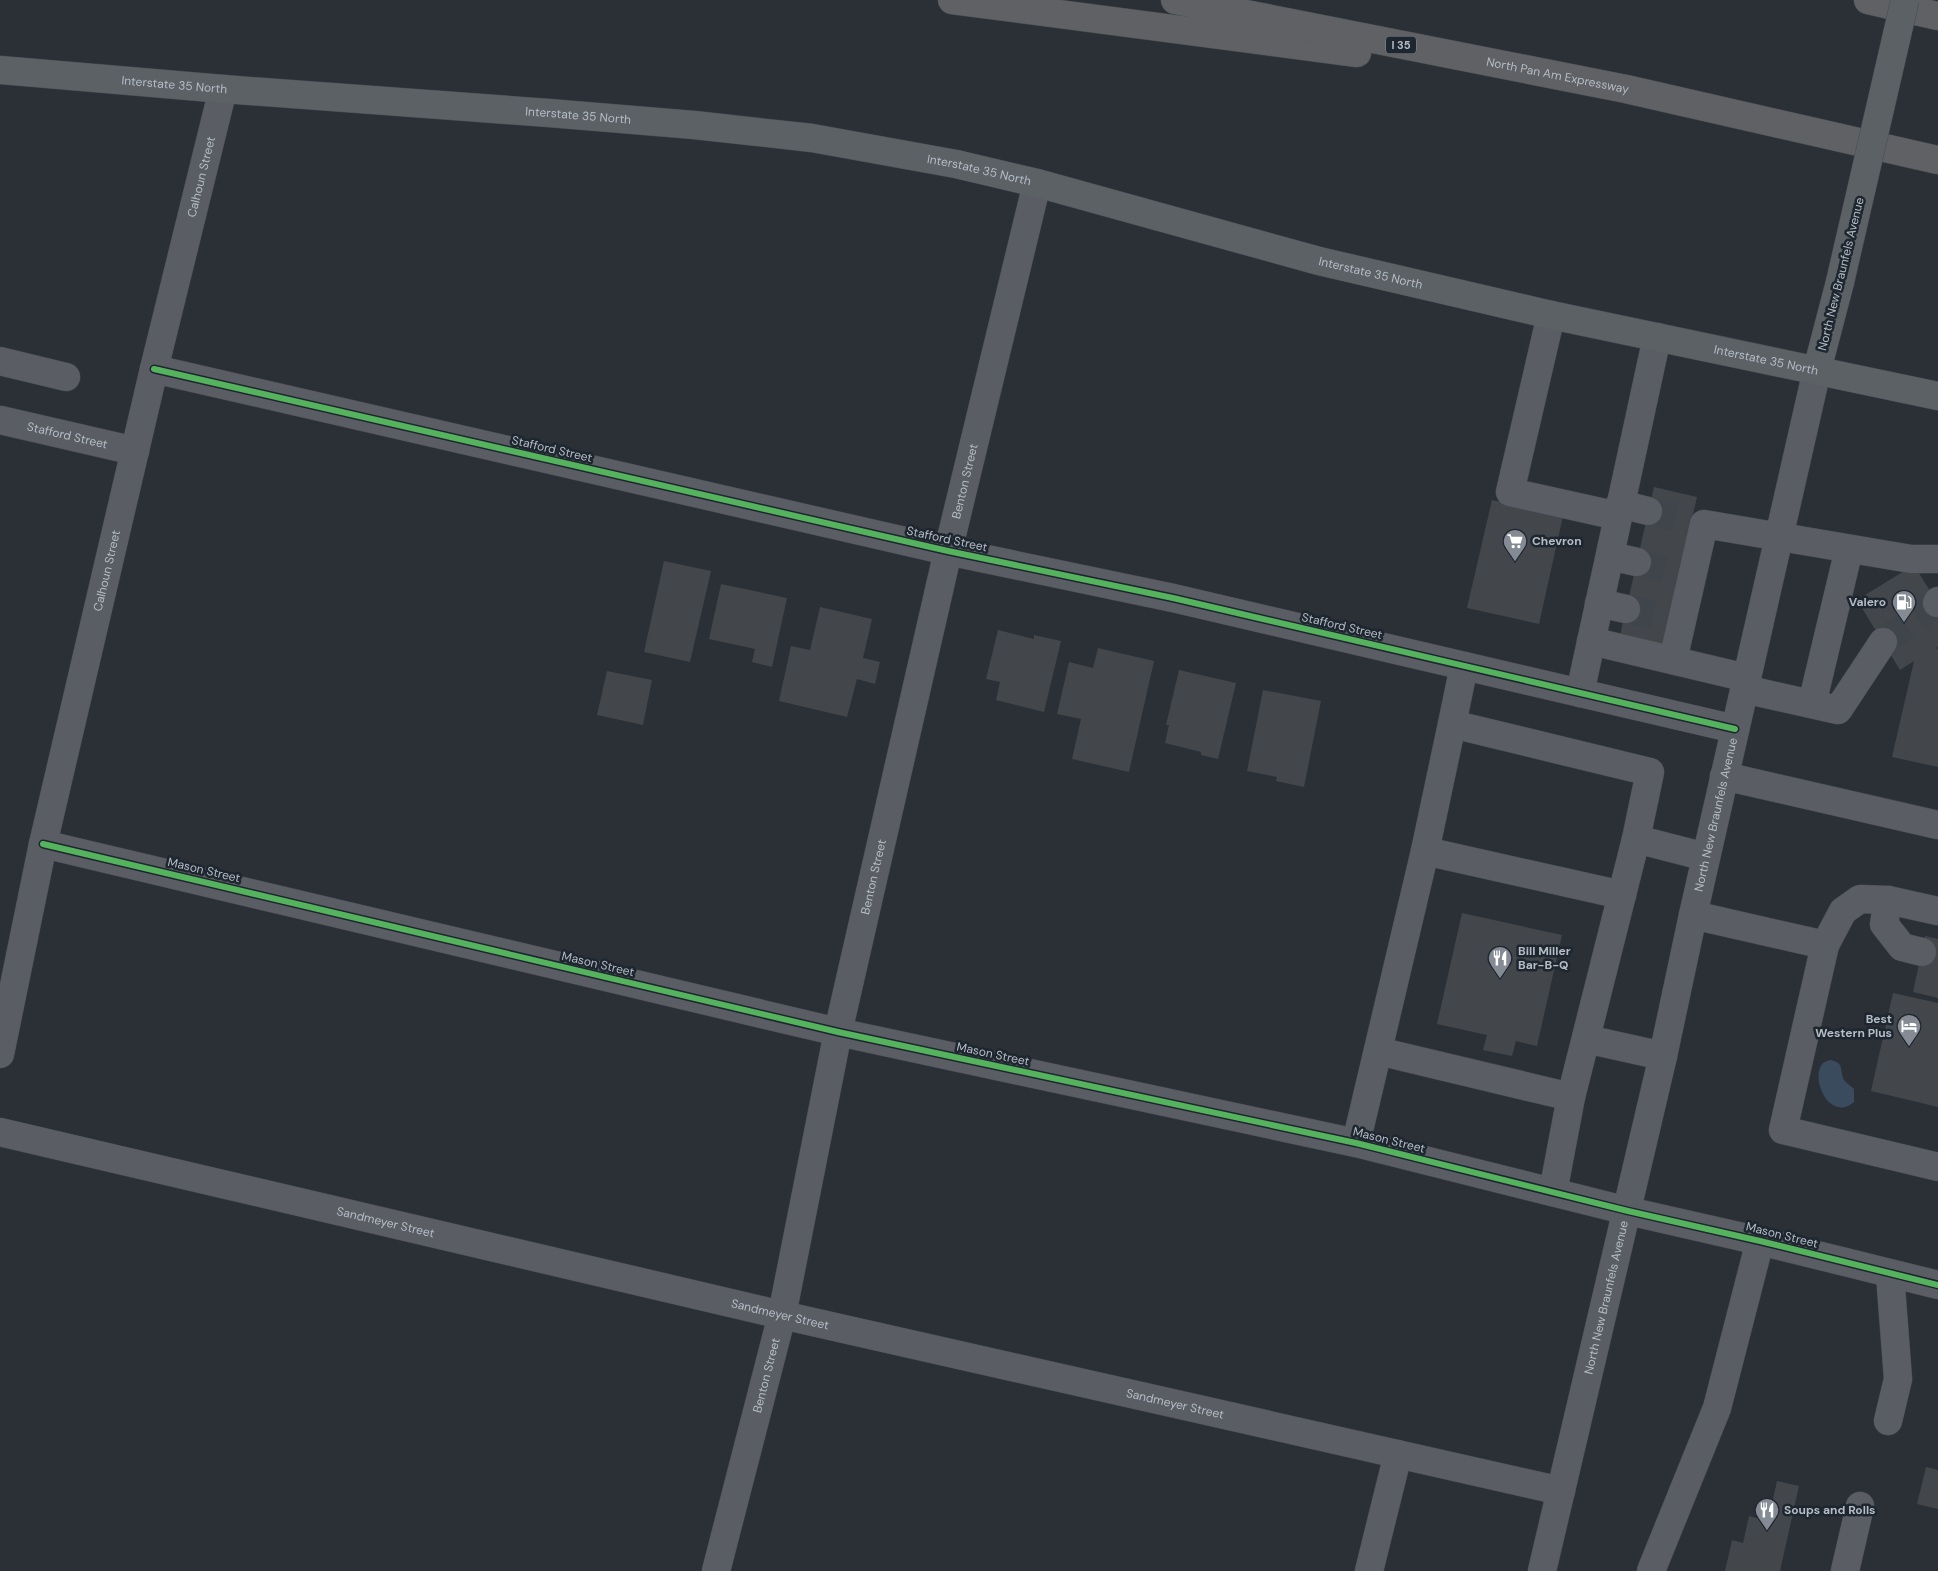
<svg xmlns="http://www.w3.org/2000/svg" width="1938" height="1571" viewBox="0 0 1938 1571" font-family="'DM Sans',sans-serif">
<rect width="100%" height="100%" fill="#2b3036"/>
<path fill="#3b4b5e" d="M1830 1060C1845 1063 1839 1069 1844 1080 1846 1083 1851 1086 1854 1089V1102C1830 1123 1809 1078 1823 1063 1823 1063 1829 1060 1830 1060Z"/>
<g fill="#43474c">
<path d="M1654 487 1697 497 1662 650 1619 640Z"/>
<path d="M1492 500 1563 516 1539 624 1467 608Z"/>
<path d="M664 561 711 571 690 662 644 652Z"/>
<path d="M1914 565 1938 604V647L1936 648 1938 649V767L1892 757 1914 661 1900 670 1857 600Z"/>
<path d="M721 584 787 598 772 667 752 662 755 649 709 639Z"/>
<path d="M820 607 872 619 863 658 880 662 875 684 857 679 847 717 779 701 791 646 810 650Z"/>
<path d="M998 630 1034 639V635L1061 641 1044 712 996 700 1000 682 986 679Z"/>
<path d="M1098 648 1154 661 1129 772 1072 759 1081 719 1057 714 1069 662 1093 668Z"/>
<path d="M1179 670 1236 683 1218 759 1201 755V752L1165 743 1169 725H1166Z"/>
<path d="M607 671 652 680 643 725 597 715Z"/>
<path d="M1263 690 1321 701 1304 787 1276 781 1277 777 1247 771Z"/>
<path d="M1462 913 1562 935 1537 1046 1516 1041 1512 1056 1483 1050 1487 1035 1437 1024Z"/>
<path d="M1925 936 1938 939V998L1913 992Z"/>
<path d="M1893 993 1938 1003V1107L1871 1091Z"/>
<path d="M1926 1467 1938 1470V1509L1917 1504Z"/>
<path d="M1777 1481 1799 1486 1780 1571H1725L1732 1540 1743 1543 1749 1516 1768 1521Z"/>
</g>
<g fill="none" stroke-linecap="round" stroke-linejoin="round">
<g stroke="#40454c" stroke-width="28" stroke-dasharray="28 14" stroke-linecap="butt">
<path d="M1648 511 1691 521"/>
<path d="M1637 562 1679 573"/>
<path d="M1626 609 1669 618"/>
<path d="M1883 642 1937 603"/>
</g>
<g stroke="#484c51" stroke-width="29">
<g id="minor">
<path d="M1551 315 1510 492 1618 516"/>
<path d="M0 361 66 377"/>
<path d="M154 369 948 551 1173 598 1735 729"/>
<path id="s1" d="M0 420 135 451"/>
<path d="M1620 504 1648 511"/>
<path d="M1610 556 1637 562"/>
<path d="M1599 603 1626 609"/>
<path d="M1937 603 1938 601"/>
<path d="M1591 641 1747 678"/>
<path d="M1673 660 1704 524 1911 559H1938"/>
<path d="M1464 666 1452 724 1650 772 1636 839"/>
<path d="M1744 689 1838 710 1883 642"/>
<path d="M1580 693 1657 337"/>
<path d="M1812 704 1849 549"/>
<path d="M1452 724 1425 851 1622 895"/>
<path d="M1724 776 1938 825"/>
<path d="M43 844 838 1032 1356 1143 1628 1211 1760 1241 1938 1285"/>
<path d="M1888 900 1884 924 1902 947 1922 952"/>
<path d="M1693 915 1825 945 1783 1130 1938 1167"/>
<path d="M1825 945 1843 911 1860 899 1888 900 1938 911"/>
<path d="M1586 1039 1663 1056"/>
<path d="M1378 1051 1571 1097"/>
<path id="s2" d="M0 1054 43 844 154 369 223 89"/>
<path id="s3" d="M0 1132 782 1315 1561 1491"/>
<path d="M1356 1143 1425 851"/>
<path d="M1553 1192 1571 1097 1636 839 1706 857"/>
<path d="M1888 1421 1898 1379 1890 1274"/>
<path id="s4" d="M716 1571 782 1315 838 1032 948 551 1037 183"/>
<path d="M1369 1571 1398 1454"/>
<path id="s5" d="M1542 1571 1663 1056 1693 915 1817 370"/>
<path d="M1651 1571 1717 1408 1760 1241"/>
<path d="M1845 1571 1860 1506"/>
</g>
</g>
<g stroke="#484c53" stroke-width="29">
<g id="major">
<path id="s6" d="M0 70 223 89 549 113 694 125 812 138 956 164 1037 183 1319 261 1551 315 1938 396"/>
<path d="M1817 370 1840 282"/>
</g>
</g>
<g stroke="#474c51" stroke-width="29">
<g id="highway">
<path d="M952 0 1357 53"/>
<path id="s7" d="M1175 0 1626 89 1938 160"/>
<path d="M1868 0 1938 16"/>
</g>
</g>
<use href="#minor" stroke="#5a5e64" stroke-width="28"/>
<use href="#major" stroke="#5c6166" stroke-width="28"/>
<use href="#highway" stroke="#5f6164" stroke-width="28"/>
<g stroke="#484c53" stroke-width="29" stroke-linecap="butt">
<path id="major-bridge" d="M1840 282 1905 0"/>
</g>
<use href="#major-bridge" stroke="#5c6166" stroke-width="28"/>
<g stroke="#1e2630" stroke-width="9">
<g id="cycleway">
<path d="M154 369 948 551 1173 598 1735 729"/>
<path d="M43 844 838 1032 1356 1143 1628 1211 1760 1241 1938 1285"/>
</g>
</g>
<use href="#cycleway" stroke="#56b35d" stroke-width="6"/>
</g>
<defs>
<g id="supermarket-pin" transform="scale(1.25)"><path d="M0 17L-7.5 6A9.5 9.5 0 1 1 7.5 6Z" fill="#858b94" stroke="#1e2630"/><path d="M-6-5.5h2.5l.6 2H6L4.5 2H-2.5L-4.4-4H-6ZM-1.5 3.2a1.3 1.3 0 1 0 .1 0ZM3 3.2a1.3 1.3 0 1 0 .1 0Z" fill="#fff"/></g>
<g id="fuel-pin" transform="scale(1.25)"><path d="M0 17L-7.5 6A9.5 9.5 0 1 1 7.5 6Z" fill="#858b94" stroke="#1e2630"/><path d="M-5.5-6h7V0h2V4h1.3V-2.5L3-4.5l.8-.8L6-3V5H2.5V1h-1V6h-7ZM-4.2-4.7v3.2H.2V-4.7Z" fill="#fff"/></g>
<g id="restaurant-pin" transform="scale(1.25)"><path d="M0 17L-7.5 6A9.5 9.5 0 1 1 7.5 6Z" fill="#858b94" stroke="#1e2630"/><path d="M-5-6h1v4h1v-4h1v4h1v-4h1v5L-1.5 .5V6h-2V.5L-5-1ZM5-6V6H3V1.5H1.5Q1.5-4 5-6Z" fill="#fff"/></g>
<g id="hotel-pin" transform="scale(1.25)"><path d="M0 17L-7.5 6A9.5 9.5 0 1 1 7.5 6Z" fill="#858b94" stroke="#1e2630"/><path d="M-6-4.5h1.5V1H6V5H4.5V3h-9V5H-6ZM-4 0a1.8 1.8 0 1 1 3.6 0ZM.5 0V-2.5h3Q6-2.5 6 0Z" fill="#fff"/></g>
</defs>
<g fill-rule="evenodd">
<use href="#supermarket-pin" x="1515" y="541"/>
<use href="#fuel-pin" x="1904" y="602"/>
<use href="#restaurant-pin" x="1500" y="958"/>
<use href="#hotel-pin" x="1909" y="1026"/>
<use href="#restaurant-pin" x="1767" y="1510"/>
</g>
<g text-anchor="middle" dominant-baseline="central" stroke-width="5" stroke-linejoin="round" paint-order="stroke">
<rect fill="#1e2630" stroke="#888f99" stroke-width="1" x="1386" y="36.5" width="30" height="17" rx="4"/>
<g font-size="11" font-weight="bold" fill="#b5bcc6">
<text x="1401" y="45">I 35</text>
</g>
<g font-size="12" fill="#b5bcc6" stroke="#1e2630">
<text stroke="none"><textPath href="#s7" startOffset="390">North Pan Am Expressway</textPath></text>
<text stroke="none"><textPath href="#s6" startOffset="175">Interstate 35 North</textPath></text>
<text stroke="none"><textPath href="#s6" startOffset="580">Interstate 35 North</textPath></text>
<text stroke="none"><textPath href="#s6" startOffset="985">Interstate 35 North</textPath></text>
<text stroke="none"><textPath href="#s2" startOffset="900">Calhoun Street</textPath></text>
<text stroke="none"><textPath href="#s6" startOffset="1390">Interstate 35 North</textPath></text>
<text transform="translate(1841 274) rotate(-76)">North New Braunfels Avenue</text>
<text stroke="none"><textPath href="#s6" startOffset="1795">Interstate 35 North</textPath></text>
<text stroke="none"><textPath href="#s1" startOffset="69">Stafford Street</textPath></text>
<text transform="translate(552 449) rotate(13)">Stafford Street</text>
<text stroke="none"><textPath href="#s4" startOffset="1118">Benton Street</textPath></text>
<text transform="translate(947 539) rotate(12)">Stafford Street</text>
<text stroke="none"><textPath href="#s2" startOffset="495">Calhoun Street</textPath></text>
<text transform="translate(1342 626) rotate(13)">Stafford Street</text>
<text stroke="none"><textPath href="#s5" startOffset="776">North New Braunfels Avenue</textPath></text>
<text transform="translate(204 870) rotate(13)">Mason Street</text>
<text stroke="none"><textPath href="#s4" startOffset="712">Benton Street</textPath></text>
<text transform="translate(598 964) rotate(13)">Mason Street</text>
<text transform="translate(993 1054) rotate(12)">Mason Street</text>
<text transform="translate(1389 1140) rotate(14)">Mason Street</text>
<text stroke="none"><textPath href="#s3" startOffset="396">Sandmeyer Street</textPath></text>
<text transform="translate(1782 1235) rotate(14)">Mason Street</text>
<text stroke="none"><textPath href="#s5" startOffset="281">North New Braunfels Avenue</textPath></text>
<text stroke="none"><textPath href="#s3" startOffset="801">Sandmeyer Street</textPath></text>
<text stroke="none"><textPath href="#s4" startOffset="202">Benton Street</textPath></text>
<text stroke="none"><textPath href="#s3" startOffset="1206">Sandmeyer Street</textPath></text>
</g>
<g font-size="12" font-weight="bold" fill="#b5bcc6" stroke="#1e2630" text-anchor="start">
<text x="1532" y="541">Chevron</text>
<text x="1886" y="602" text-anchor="end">Valero</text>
<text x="1518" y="951">Bill Miller<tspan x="1518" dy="14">Bar-B-Q</tspan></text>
<text x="1892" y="1019" text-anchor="end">Best<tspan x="1892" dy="14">Western Plus</tspan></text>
<text x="1784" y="1510">Soups and Rolls</text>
</g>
</g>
</svg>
